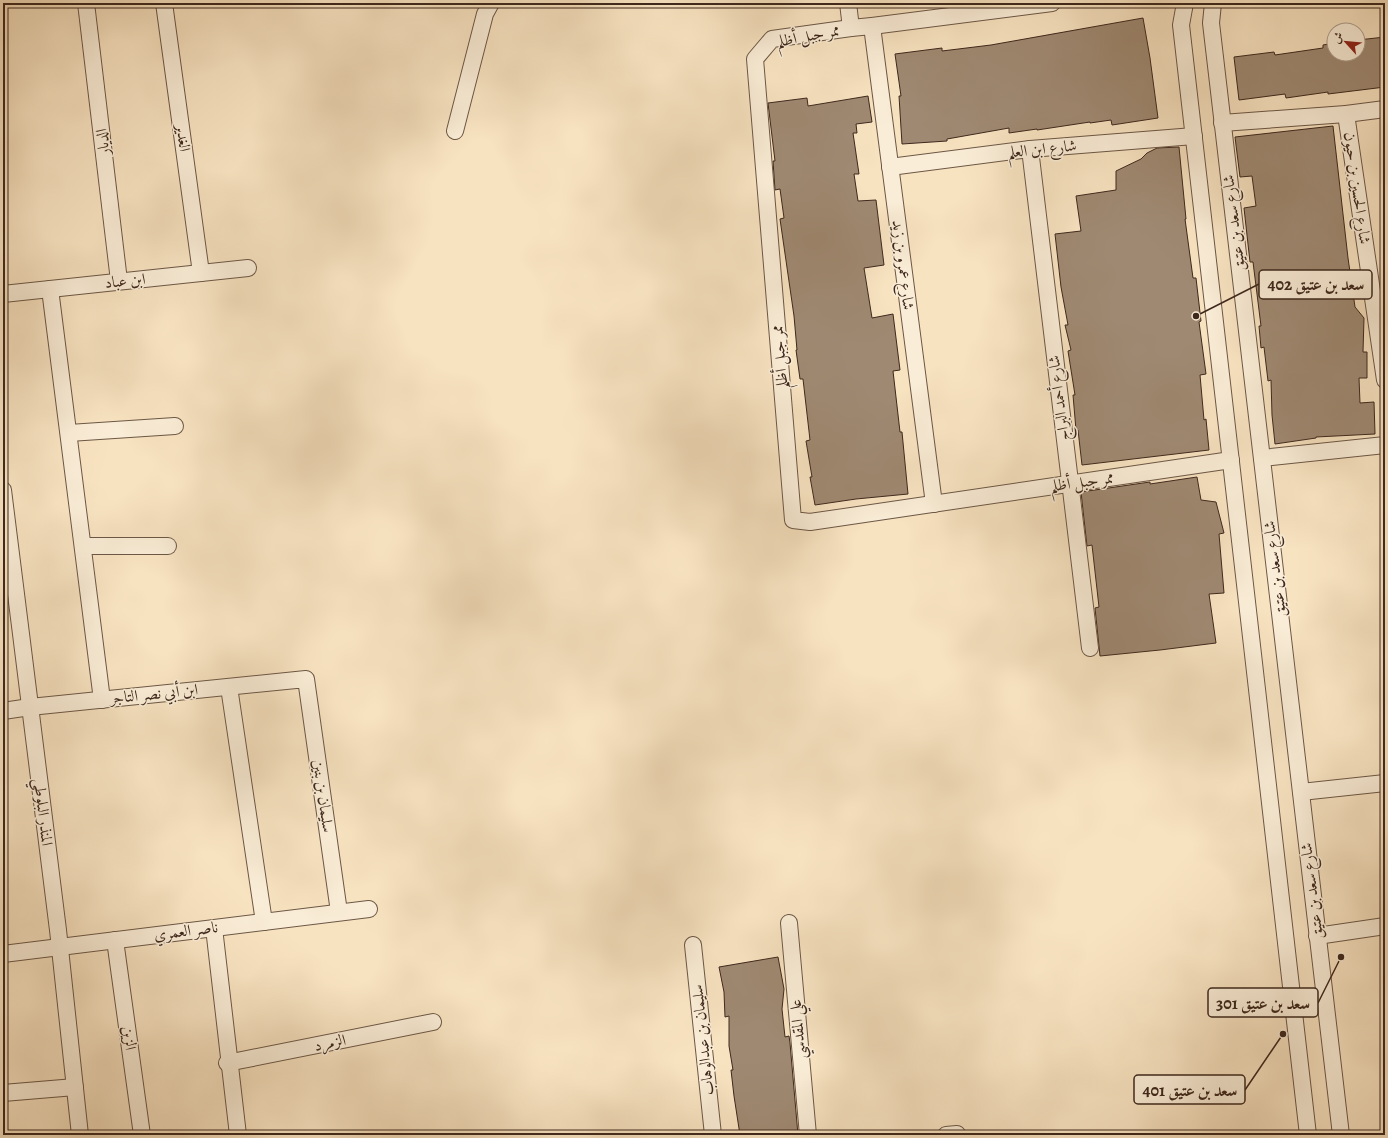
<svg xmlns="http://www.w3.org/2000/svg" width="1388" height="1138" viewBox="0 0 1388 1138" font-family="Alegreya,Amiri,serif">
<rect width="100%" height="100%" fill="#f8e3c1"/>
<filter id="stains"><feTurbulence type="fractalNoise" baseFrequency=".005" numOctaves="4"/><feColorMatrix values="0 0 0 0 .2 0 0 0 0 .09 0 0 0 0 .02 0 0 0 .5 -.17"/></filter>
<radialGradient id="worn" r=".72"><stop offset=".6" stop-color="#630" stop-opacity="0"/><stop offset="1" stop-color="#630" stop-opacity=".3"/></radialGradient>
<g fill="#9f8972" stroke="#3e281d">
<path d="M1143 18 1150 58 1158 118 1112 125 1111 120 1090 123V122L1037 130V129L1009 133V128L947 139V141L902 144 899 96H901L895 54 942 48V51L991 45Z"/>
<path d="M1385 37V87L1328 94V92L1286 98 1285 94 1239 100 1234 57 1274 52 1275 55 1323 48V45L1334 43V54H1358V40Z"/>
<path d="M868 96 872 122 856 124 857 133H853L859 174H854L858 201 876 200 884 265 864 268 872 318 893 314 900 370 893 371 900 432H902L908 494 856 499 815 505 810 477H812L806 441 810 440 803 379H800L796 350H797L794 316 780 219 784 218 780 189 775 190 773 161H775L768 103 807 98 808 106Z"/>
<path d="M1333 126 1348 258 1355 307 1364 318 1363 352H1367V378H1359L1360 403 1374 402 1375 434 1316 437V438L1275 444 1272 415 1271 380 1268 381 1264 347 1261 348 1259 326H1261L1253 262H1250L1244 208 1256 206 1252 176 1240 177 1235 137Z"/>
<path d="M1179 147 1186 219H1185L1193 278H1196L1201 321 1199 322 1206 374 1200 375 1204 420 1206 419 1209 450 1082 465 1078 430H1076L1073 395H1075L1068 351 1071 350 1065 325H1068L1061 287 1055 234 1081 231 1076 196 1116 190V171L1141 159 1147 153 1157 148Z"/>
<path d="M1197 477 1201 500 1216 502 1224 533 1219 534 1224 593 1209 594 1216 643 1160 650 1100 656 1095 608 1099 607 1092 545 1087 546 1081 492 1150 482V484Z"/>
<path d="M778 957 784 989 782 1009 785 1037 789 1036 790 1043 798 1135H740L734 1096 731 1070H733L729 1046V1016L725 1017 724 992 719 967Z"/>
</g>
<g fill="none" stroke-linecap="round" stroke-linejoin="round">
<g stroke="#6c5746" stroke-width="18">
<g id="minor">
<path d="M86 3 119 281"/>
<path d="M164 3 201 273"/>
<path d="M848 3 851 28"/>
<path d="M1052 3 872 26 851 28 772 39 755 59 793 520 810 522 1231 460"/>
<path d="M1185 3 1181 25 1308 1135"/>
<path d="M1213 3 1211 23 1341 1135"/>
<path d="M872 26 934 504"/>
<path d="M1346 114 1385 380"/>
<path d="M1222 123 1346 114 1385 109"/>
<path d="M455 131 485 14 491 3"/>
<path d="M1030 149 1090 648"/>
<path d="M890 167 1030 149 1194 136"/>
<path d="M50 289 102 700"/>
<path d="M3 294 248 268"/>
<path d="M69 433 175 426"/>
<path d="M1262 458 1385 445"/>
<path d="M3 490 58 930 80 1135"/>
<path d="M83 546H168"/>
<path d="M229 687 264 922"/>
<path d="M3 711 30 707 306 679 339 912"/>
<path d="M1301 792 1385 783"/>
<path d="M789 923 808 1135"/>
<path d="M214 928 238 1135"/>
<path d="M1317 936 1385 926"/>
<path d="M115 940 142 1135"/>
<path d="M693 945 713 1135"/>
<path d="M3 954 369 909"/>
<path d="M227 1063 433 1022"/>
<path d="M3 1093 75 1087"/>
<path d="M946 1135 957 1134V1135"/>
</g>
</g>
<use href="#minor" stroke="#faedd7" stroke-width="16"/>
</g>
<g text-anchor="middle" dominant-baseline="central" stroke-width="3" stroke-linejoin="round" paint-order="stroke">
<g font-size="16" fill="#3e281d" stroke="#faedd7">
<text transform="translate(808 36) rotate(-11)">ممر جبل أظلم</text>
<text transform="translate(183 138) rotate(82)">الغدير</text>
<text transform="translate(103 142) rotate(-97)">الديار</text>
<text transform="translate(1042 149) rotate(-6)">شارع ابن العلم</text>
<text transform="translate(1357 188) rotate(82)">شارع الحسين بن حيون</text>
<text transform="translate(1234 223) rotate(-97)">شارع سعد بن عتيق</text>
<text transform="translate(903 265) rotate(83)">شارع عمرو بن زيد</text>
<text transform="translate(125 281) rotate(-6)">ابن عباد</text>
<text transform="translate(780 357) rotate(-95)">ممر جبل أظلم</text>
<text transform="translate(1059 398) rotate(-97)">شارع أحمد البراج</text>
<text transform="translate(1082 482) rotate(-8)">ممر جبل أظلم</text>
<text transform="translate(1275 569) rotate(-97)">شارع سعد بن عتيق</text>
<text transform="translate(154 694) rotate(-6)">ابن أبي نصر التاجر</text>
<text transform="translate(323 796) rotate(82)">سليمان بن بنين</text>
<text transform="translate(43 812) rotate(83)">المنذر البلوطي</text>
<text transform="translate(1312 891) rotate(-97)">شارع سعد بن عتيق</text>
<text transform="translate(186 931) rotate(-7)">ناصر العمري</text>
<text transform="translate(798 1029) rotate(-95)">علي المقدسي</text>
<text transform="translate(129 1038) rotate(82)">الزين</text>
<text transform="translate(703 1040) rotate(-96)">سليمان بن عبدالوهاب</text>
<text transform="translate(330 1043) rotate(-11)">الزمرد</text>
</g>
</g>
<path fill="none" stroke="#3e281d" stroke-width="1.5" d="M1196 316L1259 284M1341 957L1318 1003M1283 1034L1245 1090"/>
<g fill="#3e281d" stroke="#faedd7" stroke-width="1.5">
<circle cx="1196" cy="316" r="4"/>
<circle cx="1341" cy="957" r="4"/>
<circle cx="1283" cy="1034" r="4"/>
</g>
<g fill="#faedd7" stroke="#3e281d" stroke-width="1.5">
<rect x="1259" y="270" width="113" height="29" rx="4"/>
<rect x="1208" y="988" width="110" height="29" rx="4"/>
<rect x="1134" y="1075" width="111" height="29" rx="4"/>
</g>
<g font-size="17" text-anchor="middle" font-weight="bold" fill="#3e281d">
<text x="1316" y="290">سعد بن عتيق 402</text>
<text x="1263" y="1009">سعد بن عتيق 301</text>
<text x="1190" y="1096">سعد بن عتيق 401</text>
</g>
<rect width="1388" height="1138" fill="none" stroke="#f8e3c1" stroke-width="16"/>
<rect x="4" y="4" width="1380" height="1130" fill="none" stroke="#3e281d" stroke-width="2"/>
<rect x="8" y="8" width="1372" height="1122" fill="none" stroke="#3e281d"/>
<g transform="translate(1346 42) rotate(297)"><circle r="19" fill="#faedd7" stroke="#af9e8d"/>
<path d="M0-3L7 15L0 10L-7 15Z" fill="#8f2418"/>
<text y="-6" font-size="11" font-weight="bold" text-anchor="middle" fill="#3e281d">ش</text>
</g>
<rect width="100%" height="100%" filter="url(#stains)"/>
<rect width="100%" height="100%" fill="url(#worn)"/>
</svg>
